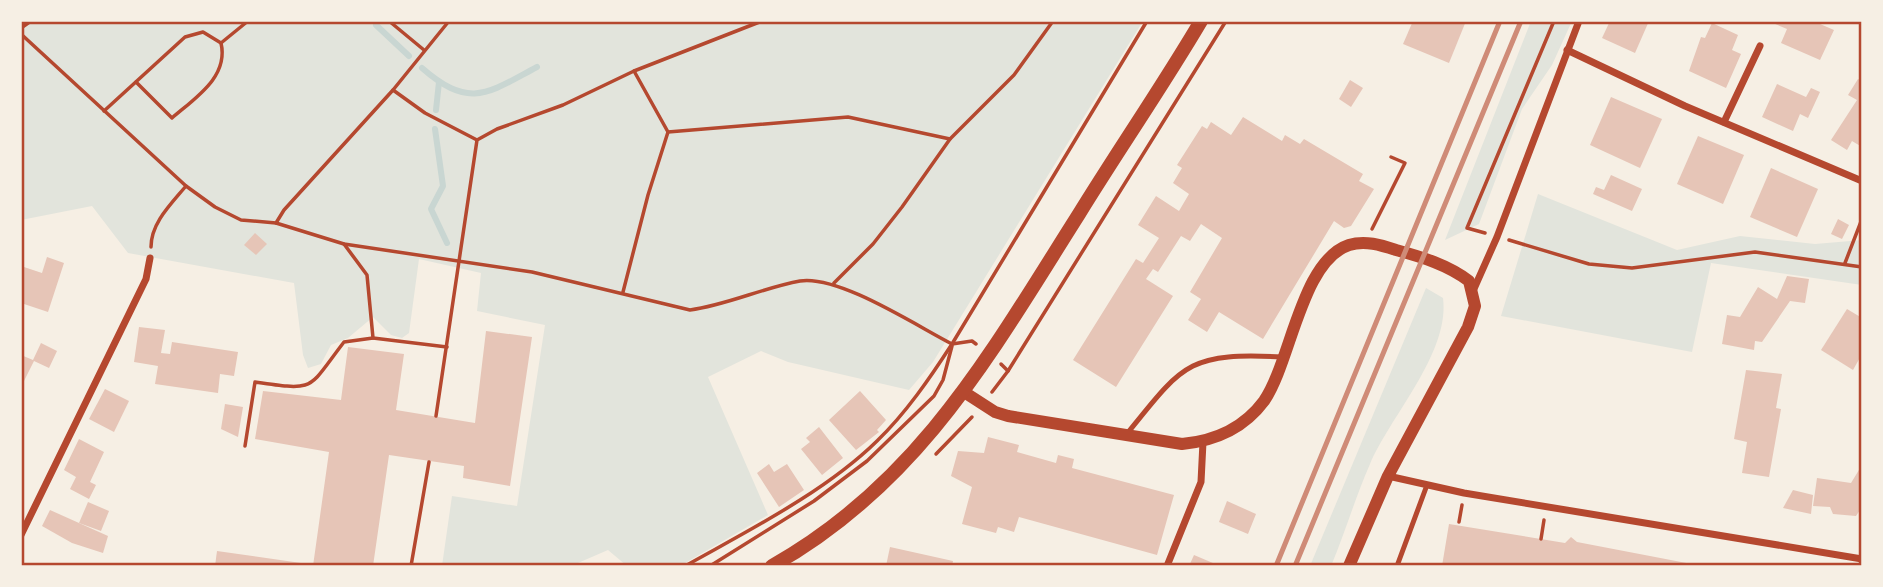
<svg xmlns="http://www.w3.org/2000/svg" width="1883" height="587" viewBox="0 0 1883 587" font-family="Jost,sans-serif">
<rect width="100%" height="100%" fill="#f6efe4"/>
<g fill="#e2e4dc">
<path d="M21 21H1143L933 362 909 390 788 362 761 351 708 377 768 515 680 566H627L608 550 571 566H442L452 496 517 506 545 325 477 311 481 273 419 259 409 333 402 338 391 335 373 317 348 338 331 345 321 364 308 368 303 355 294 283 128 253 92 206 21 220Z"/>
<path d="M1531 21H1572L1552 65 1522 109 1479 224 1445 240Z"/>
<path d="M1538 194 1677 250 1740 236 1815 244 1862 240V285L1711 263 1692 352 1501 316Z"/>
<path d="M1426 288 1443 298C1450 353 1391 415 1370 464 1355 498 1345 533 1331 566H1310Z"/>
</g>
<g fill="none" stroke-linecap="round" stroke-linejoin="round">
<g stroke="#c9d6d2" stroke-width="6">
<path d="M376 25 409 56"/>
<path d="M422 68C470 110 488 93 537 67"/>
<path d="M436 110 439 82"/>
<path d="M435 129 443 186 431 209 447 243"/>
</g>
</g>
<g fill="#e6c5b7">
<path d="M1413 21H1466L1449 63 1403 44Z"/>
<path d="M1610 21H1649L1635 53 1602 38Z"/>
<path d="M1768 21H1813L1834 30 1820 60 1781 43 1787 29Z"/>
<path d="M1712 23 1738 35 1732 50 1741 54 1726 88 1689 71 1701 37 1705 38Z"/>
<path d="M1858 79 1862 81V147L1852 141 1847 150 1831 140 1857 100 1848 95Z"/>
<path d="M1350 80 1363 88 1351 107 1339 99Z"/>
<path d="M1777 84 1806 97 1811 88 1820 92 1808 118 1800 114 1793 131 1762 117Z"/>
<path d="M1611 97 1662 119 1640 168 1590 145Z"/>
<path d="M1243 117 1282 141 1285 135 1300 144 1304 139 1363 174 1359 181 1374 189 1351 226 1344 228 1334 221 1263 339 1219 312 1207 332 1188 320 1201 299 1190 292 1222 238 1201 224 1190 241 1181 236 1158 272 1153 269 1146 279 1173 296 1116 387 1073 360 1136 259 1143 263 1159 238 1138 225 1156 196 1179 211 1189 194 1173 183 1182 168 1177 165 1202 126 1207 129 1211 122 1231 135Z"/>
<path d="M1698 136 1744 155 1723 204 1677 184Z"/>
<path d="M1771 168 1818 189 1797 237 1750 217Z"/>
<path d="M1611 175 1642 189 1632 211 1593 194 1596 187 1604 190Z"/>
<path d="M1838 219 1849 225 1842 239 1831 234Z"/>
<path d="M255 233 267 244 256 255 244 245Z"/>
<path d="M47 257 64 263 48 312 21 303V266L42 273Z"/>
<path d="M1787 276 1809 279 1805 303 1790 301 1762 342 1755 341 1754 350 1722 344 1727 315 1740 317 1758 287 1777 299Z"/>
<path d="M1847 309 1862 318V354L1853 370 1821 350Z"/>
<path d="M139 327 165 330 161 353 170 354 172 342 238 352 234 376 220 374 218 393 155 384 158 366 134 362Z"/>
<path d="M486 331 532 337 510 486 463 478 464 466 389 455 373 566H313L329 452 255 439 263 391 341 400 348 347 404 354 396 410 475 423Z"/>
<path d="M41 343 57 351 49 368 34 361 21 387V355L33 360Z"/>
<path d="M1746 370 1782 374 1776 408 1781 409 1769 477 1742 473 1747 442 1734 439Z"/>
<path d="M105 389 129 401 114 432 89 419Z"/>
<path d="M860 391 886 420 877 430 879 432 856 450 829 420Z"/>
<path d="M225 404 243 407 238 437 221 429Z"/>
<path d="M819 427 843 458 822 475 801 449 810 442 806 438Z"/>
<path d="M988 437 1019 445 1017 452 1056 463 1058 455 1074 459 1072 468 1174 495 1157 555 1019 517 1014 532 998 527 996 533 962 524 972 487 951 476 958 451 984 453Z"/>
<path d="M79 439 104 452 90 482 96 485 89 499 70 489 76 477 64 470Z"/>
<path d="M769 464 774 472 787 464 804 490 779 507 757 473Z"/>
<path d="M1862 465V507L1856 516 1833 514 1830 507 1813 506 1817 478 1851 483Z"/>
<path d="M1793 490 1813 495 1811 514 1783 508Z"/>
<path d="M1227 501 1256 514 1248 534 1219 522Z"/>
<path d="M88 502 109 511 101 531 79 523Z"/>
<path d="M50 510 108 536 103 553 72 543 42 526Z"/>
<path d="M1449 524 1565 543 1571 537 1577 542 1702 566H1442Z"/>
<path d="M890 547 953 561 952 566H886Z"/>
<path d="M217 551 308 564V566H215Z"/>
<path d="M1194 555 1220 566H1189Z"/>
</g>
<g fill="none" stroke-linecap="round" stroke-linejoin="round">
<g stroke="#b5482f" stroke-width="3.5">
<path d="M389 21 424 50"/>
<path d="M21 28 31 21"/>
<path d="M21 34 186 186 215 207 241 220 276 223 344 244 532 272 690 310C727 305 762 288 800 281 839 275 915 325 952 344L972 341 976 344"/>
<path d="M136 82 172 118C195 98 229 77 221 43"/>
<path d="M393 90 425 113 477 140"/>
<path d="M104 111 185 37 203 32 221 43 248 21"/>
<path d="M668 132 848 117 950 139"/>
<path d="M276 223 284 210 393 90 449 21"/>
<path d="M1372 229 1405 163 1391 157"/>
<path d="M1485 233 1467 228 1554 21"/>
<path d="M1509 240 1589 264 1632 268 1755 252 1862 267"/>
<path d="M344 244 367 275 373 338 447 347"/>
<path d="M151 247C151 223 171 204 186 186"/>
<path d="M1845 263 1862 219"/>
<path d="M834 283 873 244 902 207 950 139 1014 75 1053 21"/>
<path d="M623 292 648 195 668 132 634 71"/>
<path d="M1001 364 1008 371"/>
<path d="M992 392 1008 371 1226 21"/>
<path d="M436 416 477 140 497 129 563 105 634 71 762 21"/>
<path d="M245 446 255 382C317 391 307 390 344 342L373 338"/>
<path d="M936 454 972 417"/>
<path d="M1459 522 1462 505"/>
<path d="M1541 539 1544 520"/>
<path d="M411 566 429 462"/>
<path d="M685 566C749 530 825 492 877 441 906 413 930 378 952 344L1147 21"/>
<path d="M710 566 814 501 867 461 934 396 943 380 952 346"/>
</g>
<g stroke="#b5482f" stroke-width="5">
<path d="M1126 435C1183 364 1188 352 1283 357"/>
<path d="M1397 566 1427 485"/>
</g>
<g stroke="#b5482f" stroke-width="7">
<path d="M1567 50 1685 106 1862 181"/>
<path d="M1724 122 1760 46"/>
<path d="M1473 291 1497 237 1579 21"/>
<path d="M1388 476 1464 493 1862 559"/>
<path d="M21 535 146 279 150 258"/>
<path d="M1167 566 1201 482 1203 442"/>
</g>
<path stroke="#b5482f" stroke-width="12" d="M964 392 995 412 1008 416 1182 444C1214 441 1244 428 1264 401 1291 362 1301 261 1349 245 1365 240 1381 245 1396 250 1422 257 1448 265 1469 281L1475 306 1468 327 1388 476 1349 566"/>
<path stroke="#b5482f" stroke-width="14" d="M772 566C920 483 992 351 1079 214 1119 149 1162 87 1201 21"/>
<g stroke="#cf8b77" stroke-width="5">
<path d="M1276 566 1500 21"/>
<path d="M1295 566 1521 21"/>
</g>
</g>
<rect width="1883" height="587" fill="none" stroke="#f6efe4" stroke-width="46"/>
<rect x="23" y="23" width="1837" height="541" fill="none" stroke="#b5482f" stroke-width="2.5"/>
</svg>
